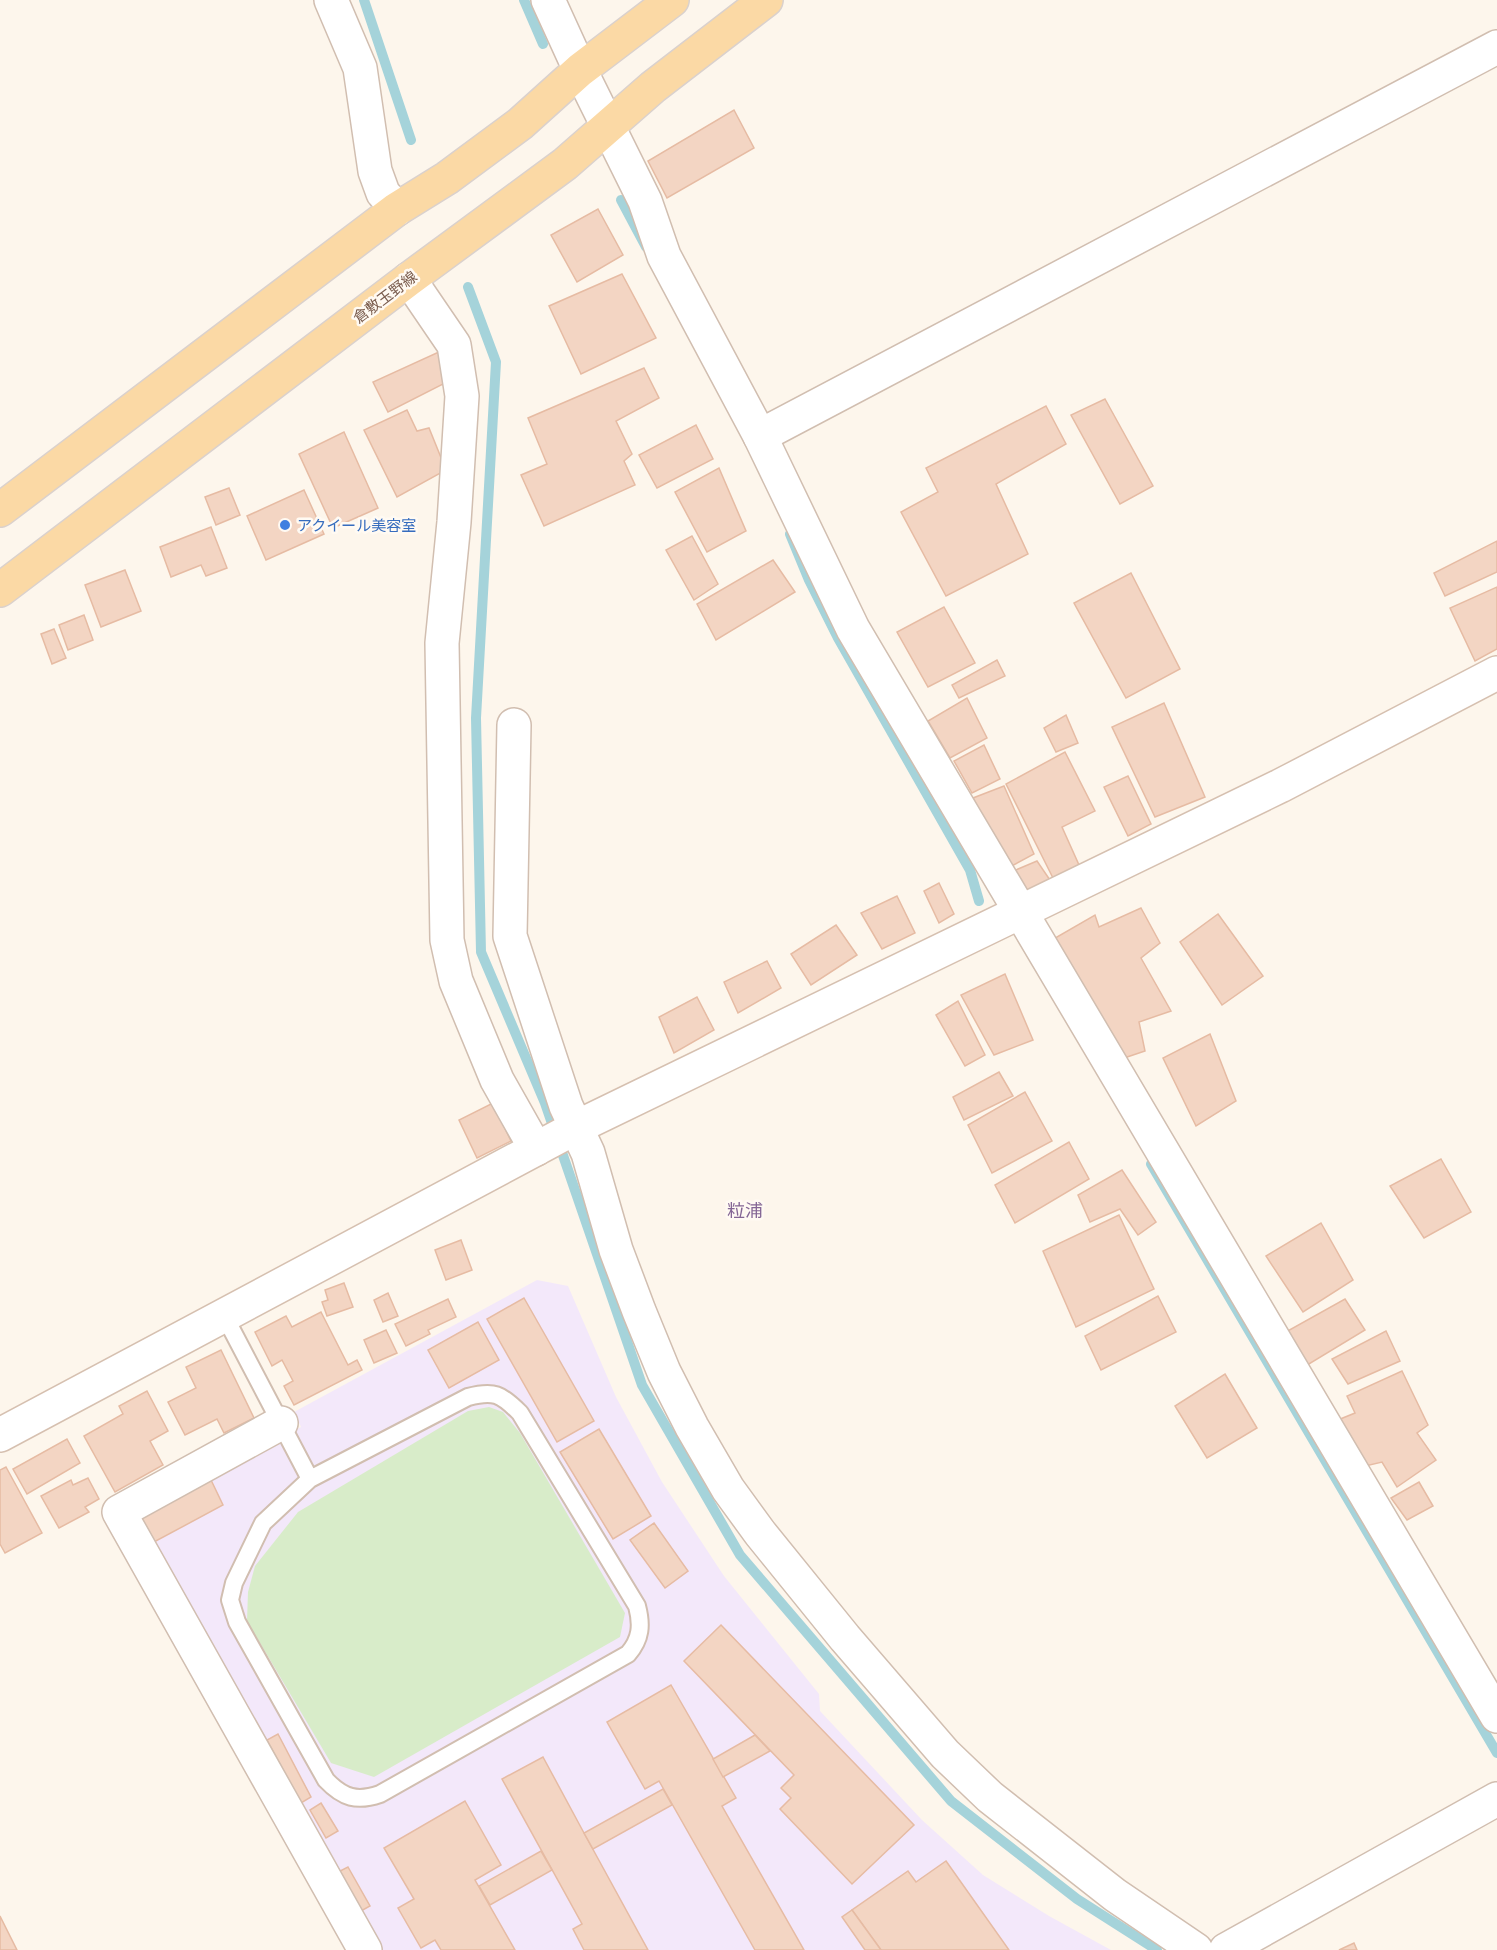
<svg xmlns="http://www.w3.org/2000/svg" width="1497" height="1950" viewBox="0 0 1497 1950" font-family="Helvetica,'Noto Sans JP',sans-serif">
<rect width="100%" height="100%" fill="#fdf6ec"/>
<path fill="#f3e8fa" d="M537 1280 568 1286 616 1397 662 1482 724 1576 819 1694 820 1711 922 1820 983 1875 1049 1916 1111 1950H379L136 1520 138 1510 301 1427 294 1412Z"/>
<path fill="#d8ecc9" d="M489 1407 503 1412 520 1433 625 1613 620 1637 374 1777 331 1763 247 1621 248 1592 255 1566 298 1512 468 1411Z"/>
<g fill="none" stroke-linecap="round" stroke-linejoin="round">
<g stroke="#a5d3da" stroke-width="10">
<path d="M364 0 411 140"/>
<path d="M524 0 543 44"/>
<path d="M621 200 646 247"/>
<path d="M468 287 496 362 476 718 481 952 545 1103 642 1385 740 1555 951 1801 1077 1899 1157 1950"/>
<path d="M790 534 809 580 838 638 970 870 979 901"/>
<path d="M1151 1164 1497 1753"/>
</g>
</g>
<g fill="#f3d5c3" stroke="#e6bba3" stroke-width="1.5">
<path d="M734 110 754 148 667 198 648 161Z"/>
<path d="M598 209 623 255 577 282 551 235Z"/>
<path d="M622 274 656 338 581 374 549 306Z"/>
<path d="M441 351 453 379 388 412 373 382Z"/>
<path d="M644 368 659 398 616 421 632 454 624 461 635 485 544 526 521 475 547 464 528 418Z"/>
<path d="M1105 399 1153 486 1120 504 1071 415Z"/>
<path d="M1046 406 1066 444 996 484 1028 554 946 596 901 512 938 492 926 468Z"/>
<path d="M407 410 417 431 429 428 446 470 397 497 364 430Z"/>
<path d="M696 425 713 459 657 488 639 455Z"/>
<path d="M344 432 378 508 333 528 299 454Z"/>
<path d="M719 468 746 531 707 552 675 492Z"/>
<path d="M229 488 240 515 216 525 205 497Z"/>
<path d="M304 490 324 534 266 560 247 516Z"/>
<path d="M211 527 227 568 206 576 201 565 171 577 160 547Z"/>
<path d="M692 536 718 584 694 600 666 550Z"/>
<path d="M1497 541V572L1445 596 1434 573Z"/>
<path d="M773 560 795 592 716 640 697 604Z"/>
<path d="M125 570 141 611 101 627 85 585Z"/>
<path d="M1131 573 1180 669 1126 698 1074 603Z"/>
<path d="M1497 587V649L1475 661 1450 608Z"/>
<path d="M944 607 975 663 928 687 897 632Z"/>
<path d="M84 615 93 640 68 650 59 625Z"/>
<path d="M54 629 66 658 52 664 41 634Z"/>
<path d="M997 660 1005 676 959 698 952 685Z"/>
<path d="M967 698 987 738 950 758 928 721Z"/>
<path d="M1164 703 1205 797 1155 817 1112 727Z"/>
<path d="M1066 715 1078 743 1056 752 1044 728Z"/>
<path d="M984 745 1000 779 972 793 954 761Z"/>
<path d="M1065 752 1095 811 1062 827 1079 865 1053 878 1006 784Z"/>
<path d="M1128 776 1151 824 1128 836 1104 787Z"/>
<path d="M1004 786 1034 854 1008 868 973 798Z"/>
<path d="M1037 861 1052 883 1025 896 1011 872Z"/>
<path d="M939 883 954 914 939 923 924 891Z"/>
<path d="M897 896 915 933 882 949 861 913Z"/>
<path d="M1141 908 1160 943 1141 958 1171 1011 1139 1022 1145 1051 1124 1058 1050 941 1095 915 1099 927Z"/>
<path d="M1218 914 1263 976 1222 1005 1180 942Z"/>
<path d="M836 925 857 955 811 985 791 954Z"/>
<path d="M767 961 781 988 738 1013 724 982Z"/>
<path d="M1005 974 1033 1040 994 1055 961 995Z"/>
<path d="M697 997 714 1030 674 1053 659 1017Z"/>
<path d="M958 1001 985 1055 965 1066 936 1015Z"/>
<path d="M1210 1034 1236 1101 1196 1126 1163 1058Z"/>
<path d="M999 1072 1013 1096 964 1120 953 1097Z"/>
<path d="M1025 1092 1052 1141 992 1173 968 1125Z"/>
<path d="M493 1103 511 1141 477 1158 459 1120Z"/>
<path d="M1069 1142 1089 1179 1015 1223 995 1185Z"/>
<path d="M1441 1159 1471 1212 1424 1238 1390 1186Z"/>
<path d="M1122 1170 1156 1222 1138 1235 1120 1209 1090 1222 1078 1195Z"/>
<path d="M1119 1215 1154 1289 1076 1327 1043 1251Z"/>
<path d="M1321 1223 1353 1280 1303 1312 1266 1256Z"/>
<path d="M461 1240 472 1270 446 1280 435 1250Z"/>
<path d="M344 1283 353 1307 327 1316 322 1302 328 1300 325 1290Z"/>
<path d="M388 1293 398 1316 383 1322 374 1300Z"/>
<path d="M1158 1296 1176 1332 1101 1370 1085 1336Z"/>
<path d="M524 1298 594 1421 557 1442 487 1319Z"/>
<path d="M448 1299 456 1317 428 1330 430 1334 406 1346 395 1324Z"/>
<path d="M1345 1299 1365 1330 1304 1367 1284 1333Z"/>
<path d="M321 1312 348 1365 357 1360 362 1370 294 1405 284 1386 293 1381 282 1360 272 1366 255 1332 286 1316 292 1327Z"/>
<path d="M478 1322 499 1360 449 1388 428 1350Z"/>
<path d="M386 1330 397 1353 374 1363 364 1340Z"/>
<path d="M1386 1331 1400 1361 1348 1384 1332 1359Z"/>
<path d="M221 1350 254 1418 224 1433 217 1419 185 1435 168 1402 196 1388 186 1367Z"/>
<path d="M1402 1371 1428 1425 1417 1433 1436 1460 1397 1487 1382 1462 1357 1468 1333 1422 1355 1413 1347 1396Z"/>
<path d="M1225 1374 1257 1428 1207 1458 1175 1406Z"/>
<path d="M147 1391 168 1431 150 1441 163 1465 115 1492 84 1436 123 1414 119 1406Z"/>
<path d="M599 1429 651 1516 613 1539 560 1452Z"/>
<path d="M67 1439 80 1463 27 1494 13 1469Z"/>
<path d="M6 1467 42 1533 5 1553 0 1544V1470Z"/>
<path d="M88 1478 99 1499 85 1507 89 1512 59 1528 41 1496 71 1480 73 1485Z"/>
<path d="M211 1480 223 1505 154 1542 141 1517Z"/>
<path d="M1419 1482 1433 1506 1407 1520 1391 1498Z"/>
<path d="M654 1523 688 1571 665 1588 630 1540Z"/>
<path d="M721 1625 914 1825 852 1884 780 1809 791 1798 781 1788 794 1775 684 1661Z"/>
<path d="M671 1685 736 1798 722 1806 804 1950H755L659 1781 645 1789 607 1722Z"/>
<path d="M278 1734 311 1797 301 1803 267 1740Z"/>
<path d="M755 1735 770 1751 723 1777 713 1759Z"/>
<path d="M543 1757 584 1833 648 1950H584L573 1929 582 1924 502 1779Z"/>
<path d="M663 1789 672 1805 593 1849 584 1833Z"/>
<path d="M465 1801 501 1865 475 1880 515 1950H441L435 1940 421 1948 398 1908 414 1899 384 1848Z"/>
<path d="M321 1803 338 1831 326 1838 310 1810Z"/>
<path d="M541 1851 552 1870 490 1905 479 1886Z"/>
<path d="M946 1861 1009 1950H881L852 1910 908 1871 916 1882Z"/>
<path d="M348 1867 370 1906 361 1911 340 1871Z"/>
<path d="M852 1910 881 1950H865L842 1917Z"/>
<path d="M0 1916 17 1950H0Z"/>
<path d="M1354 1943 1357 1950H1339Z"/>
</g>
<g fill="none" stroke-linecap="round" stroke-linejoin="round">
<g stroke="#d1beb0" stroke-width="20">
<path id="lane" d="M224 1315 310 1479 263 1523 234 1583 230 1600 237 1622 326 1780C343 1798 357 1802 380 1794L628 1654C641 1639 642 1625 637 1606L520 1413C501 1394 494 1390 468 1397L310 1479"/>
</g>
<g stroke="#d1beb0" stroke-width="36">
<g id="street">
<path d="M331 0 360 68 375 171 383 193 397 209"/>
<path d="M548 0 580 70 645 201 664 256 760 436 853 629 1497 1716"/>
<path d="M409 279 454 345 462 396 454 522 442 643 447 940 456 981 497 1080 536 1149"/>
<path d="M760 436 1497 47"/>
<path d="M514 725 510 936 566 1106 588 1153 616 1250 639 1311 664 1372 692 1427 728 1489 760 1533 845 1638 945 1754 990 1797 1115 1895 1196 1950"/>
<path d="M281 1423 119 1512 365 1950"/>
<path d="M1226 1950 1497 1799"/>
</g>
</g>
<g stroke="#d6c0b0" stroke-width="36">
<path id="secondary" d="M0 1435 577 1127 1280 786 1497 673"/>
</g>
<g stroke="#dad1cd" stroke-width="36">
<g id="primary">
<path d="M0 510 397 209 447 178 520 124 580 70 672 0"/>
<path d="M0 590 409 279 565 164 653 87 766 0"/>
</g>
</g>
<use href="#lane" stroke="#fff" stroke-width="16"/>
<use href="#street" stroke="#fff" stroke-width="33"/>
<use href="#secondary" stroke="#fff" stroke-width="33"/>
<use href="#primary" stroke="#fbd9a5" stroke-width="33"/>
</g>
<circle fill="#3f7fe0" stroke="#fffaf3" stroke-width="2" cx="285" cy="525" r="6"/>
<g text-anchor="middle" dominant-baseline="central" stroke-width="5" stroke-linejoin="round" paint-order="stroke">
<g font-size="15" fill="#7a5c4d" stroke="#fffaf3">
<text transform="translate(385 297) rotate(-37)">倉敷玉野線</text>
</g>
<g font-size="15" fill="#366cbe" stroke="#fffaf3" text-anchor="start">
<text x="297" y="525">アクイール美容室</text>
</g>
<g font-size="18" fill="#846695" stroke="#fffaf3">
<text x="745" y="1211">粒浦</text>
</g>
</g>
</svg>
